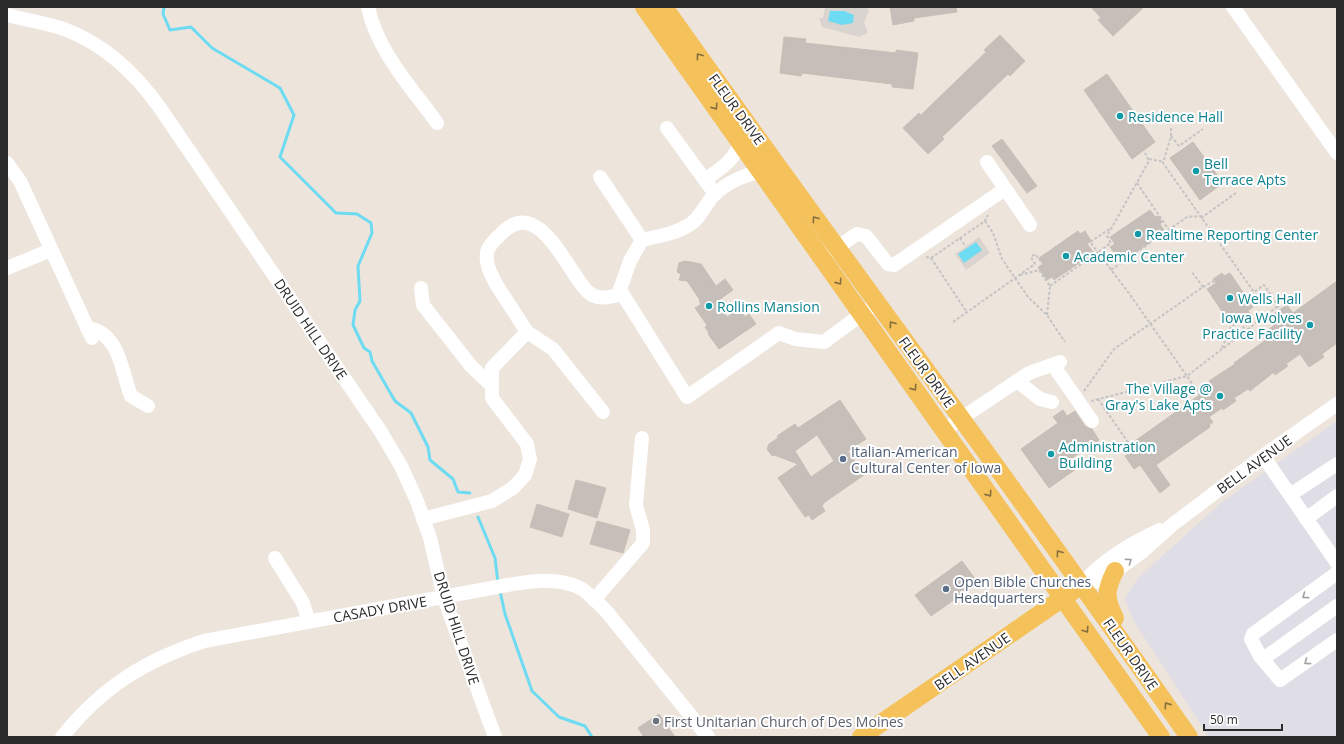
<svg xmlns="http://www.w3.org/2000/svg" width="1344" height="744" viewBox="0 0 1344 744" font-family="'Open Sans',sans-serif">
<rect width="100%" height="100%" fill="#ede4dc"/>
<path fill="#dfdde5" d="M1337 421V737H1209L1133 620 1125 598 1138 578 1222 502Z"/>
<g fill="#d9d4cf">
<path d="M825 7H867L869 11 864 22 868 33 859 37 822 27 819 18H823Z"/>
<path d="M979 237 990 253 966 270 955 254Z"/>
</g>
<g fill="#6ddbf1">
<path d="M830 11H844L854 15 853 23 842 25 828 21Z"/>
<path d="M976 242 982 250 964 263 958 254Z"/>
</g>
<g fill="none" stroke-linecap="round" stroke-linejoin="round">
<g stroke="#6ddbf1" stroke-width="3">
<path d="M164 7 163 14 170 30 191 27 212 48 280 88 294 115 280 157 336 213 357 214 371 223 372 233 358 266 360 301 355 310 353 325 364 348 370 352 372 361 395 401 411 413 428 447 430 460 453 479 458 492 470 493"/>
<path d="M478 517 495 558 498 583"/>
<path d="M500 591 505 614 532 691 559 717 585 726 592 737"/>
</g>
</g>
<g fill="#c5beb9" stroke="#c8c0b6" fill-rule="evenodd">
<path d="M890 7H956L957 12 914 18V21L893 25Z"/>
<path d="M1091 7H1144L1113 36 1098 20 1101 18Z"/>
<path d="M1000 35 1025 61 1010 76 1008 74 942 137 944 139 928 154 903 128 919 113 921 115 986 52 984 50Z"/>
<path d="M784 37 806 39 805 43 896 53V50L918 53 913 89 892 87V84L802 73 801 76 780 73Z"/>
<path d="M1107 74 1155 142 1132 159 1084 90Z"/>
<path d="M1002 139 1037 186 1027 193 992 146Z"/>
<path d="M1193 142 1223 183 1200 200 1170 158Z"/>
<path d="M1150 210 1155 217 1158 216 1162 222 1160 224 1165 232 1126 259 1123 256 1119 259 1110 247 1115 244 1110 237Z"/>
<path d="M1078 231 1080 234 1085 231 1091 241 1087 244 1094 253 1054 280 1052 277 1047 280 1038 267 1043 264 1039 258Z"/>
<path d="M685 261 701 264 716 286 725 279 733 290 716 302 727 317 739 309 745 317 749 314 756 324 719 349 708 334 709 333 705 327 707 325 695 308 701 304 699 301 700 300 687 281 679 280 681 274 677 272 679 263Z"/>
<path d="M1222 273 1224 276 1230 273 1253 307 1248 311 1251 314 1242 321 1239 317 1230 323 1207 289 1216 283 1213 279Z"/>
<path d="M1337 281V343L1322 354 1324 357 1309 367 1300 354 1286 364 1288 366 1275 375 1274 372 1250 391 1248 389 1234 398 1236 401 1223 410 1222 408 1209 417 1213 422 1209 425 1210 427 1156 465 1170 485 1160 493 1140 465 1134 469 1125 456 1134 450 1132 448 1137 444 1135 441 1201 394 1206 390 1204 387 1210 382 1209 381 1235 364 1234 363 1271 336 1267 331 1277 323 1272 315 1287 305 1293 313Z"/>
<path d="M840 400 866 439 848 451 864 475 825 502 822 506 825 511 812 520 809 515 805 517 778 478 798 464 774 455 772 456 767 449 769 444 778 438 777 436 795 424 798 428ZM817 435 834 461 811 477 795 451Z"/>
<path d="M1063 410 1067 416 1075 411 1085 426 1092 429 1099 440 1069 460 1076 469 1049 488 1021 449 1058 423 1053 417Z"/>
<path d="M576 480 606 488 597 518 568 509Z"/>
<path d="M537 504 569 514 562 537 530 527Z"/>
<path d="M597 521 630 530 623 553 590 544Z"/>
<path d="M962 561 978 583 931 616 915 595Z"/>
<path d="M659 714 675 737H644L638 728Z"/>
</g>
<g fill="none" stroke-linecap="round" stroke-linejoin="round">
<g stroke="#c4c4c4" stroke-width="2" stroke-dasharray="3 2" stroke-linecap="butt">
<path d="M1171 128V136L1163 163 1254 292 1264 285 1280 309"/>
<path d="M1171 136 1179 146 1203 129"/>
<path d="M1149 159 1164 162"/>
<path d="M1137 183 1173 236"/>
<path d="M1201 218 1236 193"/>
<path d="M985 221 993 233 1002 259 1028 297 1047 315 1065 342"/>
<path d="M960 238 965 246"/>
<path d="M926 257 931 258 985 221 988 215"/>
<path d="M931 258 966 311"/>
<path d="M1111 270 1187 217 1200 216"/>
<path d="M1020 275 1039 270 1050 286 1047 315"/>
<path d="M1050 286 1111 243 1107 236 1149 161 1145 153"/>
<path d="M1203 287 1214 281"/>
<path d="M1237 318 1246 331"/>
<path d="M953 322 1035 264 1031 257 1035 254 1043 264"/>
<path d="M1222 348 1231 327 1239 321"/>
<path d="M1084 391 1114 349 1203 287 1192 272"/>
<path d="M1098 399 1132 448"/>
<path d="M1203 400 1187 376 1278 306"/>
<path d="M1091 401 1187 376 1128 292 1090 242 1111 228"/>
</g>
<g stroke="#fff" stroke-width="14">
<path d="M368 7C377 51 412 88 437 123"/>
<path d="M1233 7 1337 153"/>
<path d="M7 15C26 20 46 23 64 29 104 44 136 74 160 108L381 432 401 466 417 501 430 538 444 598 495 737"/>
<path d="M667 128 715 194"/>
<path d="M987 162 1030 225"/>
<path d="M7 163 20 181 92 338"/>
<path d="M600 177 642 240"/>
<path d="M705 180C720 169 734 161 740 143"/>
<path d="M829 253 857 234 866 236 888 264 894 265 1005 189"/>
<path d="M7 268 51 250"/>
<path d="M421 288 423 305 471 366 491 385"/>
<path d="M620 290 687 397 779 333 795 339 824 342 870 308"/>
<path d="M87 328C120 333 121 370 131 396L148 406"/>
<path d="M527 332 553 349 603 412"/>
<path d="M1053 365 1092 421"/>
<path d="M1017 381 1040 399 1052 402"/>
<path d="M944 430 1029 373 1060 362"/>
<path d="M1263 456 1337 563"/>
<path d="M1290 495 1337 464"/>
<path d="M423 519 492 501 513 488 525 475 530 459 527 444 492 398V368L527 332C517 316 506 300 496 284 491 274 485 264 487 253 488 245 498 237 504 231 540 198 568 272 587 291 596 300 607 298 618 295L630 261 642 240C658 236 675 234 689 225 701 218 705 204 714 195 726 183 745 174 761 172"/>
<path d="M1306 519 1337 496"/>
<path d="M275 558 303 603 309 622"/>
<path d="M1337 573 1253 634 1251 639 1260 656 1280 680 1337 640"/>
<path d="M1082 584 1103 580 1143 551 1172 525 1263 456 1337 404"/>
<path d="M1082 584C1103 560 1131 543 1160 530"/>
<path d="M594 600 643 543V530L636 505 642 438"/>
<path d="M1263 659 1337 606"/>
<path d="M62 737C102 687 144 661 204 641L497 587C524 582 556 575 582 589 591 595 599 604 607 612L708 737"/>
</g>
<g stroke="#f4c15a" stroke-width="18">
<path d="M644 7 1161 737"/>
<path d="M664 7C837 252 1018 491 1189 737"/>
<path d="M1115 618C1105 598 1105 591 1115 571"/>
<path d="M861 737 1073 591"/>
</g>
</g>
<defs><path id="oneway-chevron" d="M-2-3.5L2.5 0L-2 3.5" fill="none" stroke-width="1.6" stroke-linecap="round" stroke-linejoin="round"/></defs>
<g stroke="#856e40">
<use href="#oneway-chevron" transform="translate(699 56) rotate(-126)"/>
<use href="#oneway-chevron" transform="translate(715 107) rotate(55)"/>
<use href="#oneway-chevron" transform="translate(815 219) rotate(-126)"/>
<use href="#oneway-chevron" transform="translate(839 282) rotate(55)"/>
<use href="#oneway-chevron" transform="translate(892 324) rotate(-126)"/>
<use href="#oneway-chevron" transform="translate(914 388) rotate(55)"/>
<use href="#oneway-chevron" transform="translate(989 494) rotate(55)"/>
<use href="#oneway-chevron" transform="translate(1059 553) rotate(-126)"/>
<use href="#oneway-chevron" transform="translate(1086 630) rotate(56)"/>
<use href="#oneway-chevron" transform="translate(1167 705) rotate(-125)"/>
</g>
<g stroke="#a0a0a0">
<use href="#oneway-chevron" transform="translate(1129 561) rotate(-36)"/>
<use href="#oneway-chevron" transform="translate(1305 596) rotate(144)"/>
<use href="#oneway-chevron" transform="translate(1307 662) rotate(144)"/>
</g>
<g fill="#0f9aa8" stroke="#fff" stroke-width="1.5">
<circle cx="1120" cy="116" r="4"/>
<circle cx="1196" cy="171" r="4"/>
<circle cx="1138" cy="234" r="4"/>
<circle cx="1066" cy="256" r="4"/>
<circle cx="1230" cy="298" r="4"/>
<circle cx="709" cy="306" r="4"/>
<circle cx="1310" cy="325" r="4"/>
<circle cx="1220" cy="396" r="4"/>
<circle cx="1051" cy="454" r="4"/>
</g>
<g fill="#5c6f8a" stroke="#fff" stroke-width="1.5">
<circle cx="843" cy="459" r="4"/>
<circle cx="946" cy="589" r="4"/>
</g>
<circle fill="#6b7280" stroke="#fff" stroke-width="1.5" cx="656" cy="721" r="4"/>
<g text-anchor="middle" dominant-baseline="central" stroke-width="4" stroke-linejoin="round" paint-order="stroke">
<g font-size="14" fill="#2b2b2b" stroke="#fff">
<text transform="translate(737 109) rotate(54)">FLEUR DRIVE</text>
<text transform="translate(311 329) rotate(56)">DRUID HILL DRIVE</text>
<text transform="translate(927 372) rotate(54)">FLEUR DRIVE</text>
<text transform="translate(1254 464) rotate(-36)">BELL AVENUE</text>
<text transform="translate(380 609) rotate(-10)">CASADY DRIVE</text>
<text transform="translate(457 628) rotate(72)">DRUID HILL DRIVE</text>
<text transform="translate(1131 654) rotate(55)">FLEUR DRIVE</text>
<text transform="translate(972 661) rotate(-35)">BELL AVENUE</text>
</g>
<g font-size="14" fill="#0d838f" stroke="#fff" text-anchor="start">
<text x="1128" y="116">Residence Hall</text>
<text x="1204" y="163">Bell<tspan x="1204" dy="16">Terrace Apts</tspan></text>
<text x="1146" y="234">Realtime Reporting Center</text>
<text x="1074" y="256">Academic Center</text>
<text x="1238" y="298">Wells Hall</text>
<text x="717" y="306">Rollins Mansion</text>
<text x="1302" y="317" text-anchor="end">Iowa Wolves<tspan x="1302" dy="16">Practice Facility</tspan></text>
<text x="1212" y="388" text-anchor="end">The Village @<tspan x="1212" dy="16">Gray's Lake Apts</tspan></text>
<text x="1059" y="446">Administration<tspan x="1059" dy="16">Building</tspan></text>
</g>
<g font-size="14" fill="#4e5e75" stroke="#fff" text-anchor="start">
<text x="851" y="451">Italian-American<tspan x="851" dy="16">Cultural Center of Iowa</tspan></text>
<text x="954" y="581">Open Bible Churches<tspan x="954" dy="16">Headquarters</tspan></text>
</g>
<g font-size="14" fill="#5b616d" stroke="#fff" text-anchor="start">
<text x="664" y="721">First Unitarian Church of Des Moines</text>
</g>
</g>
<rect width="1344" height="744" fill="none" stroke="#2b2b2b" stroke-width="16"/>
<path d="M1204 724v6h78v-6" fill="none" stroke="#2b2b2b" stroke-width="2"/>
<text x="1210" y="724" font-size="12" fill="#2b2b2b" stroke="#ffffff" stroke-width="3" paint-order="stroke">50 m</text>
</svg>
